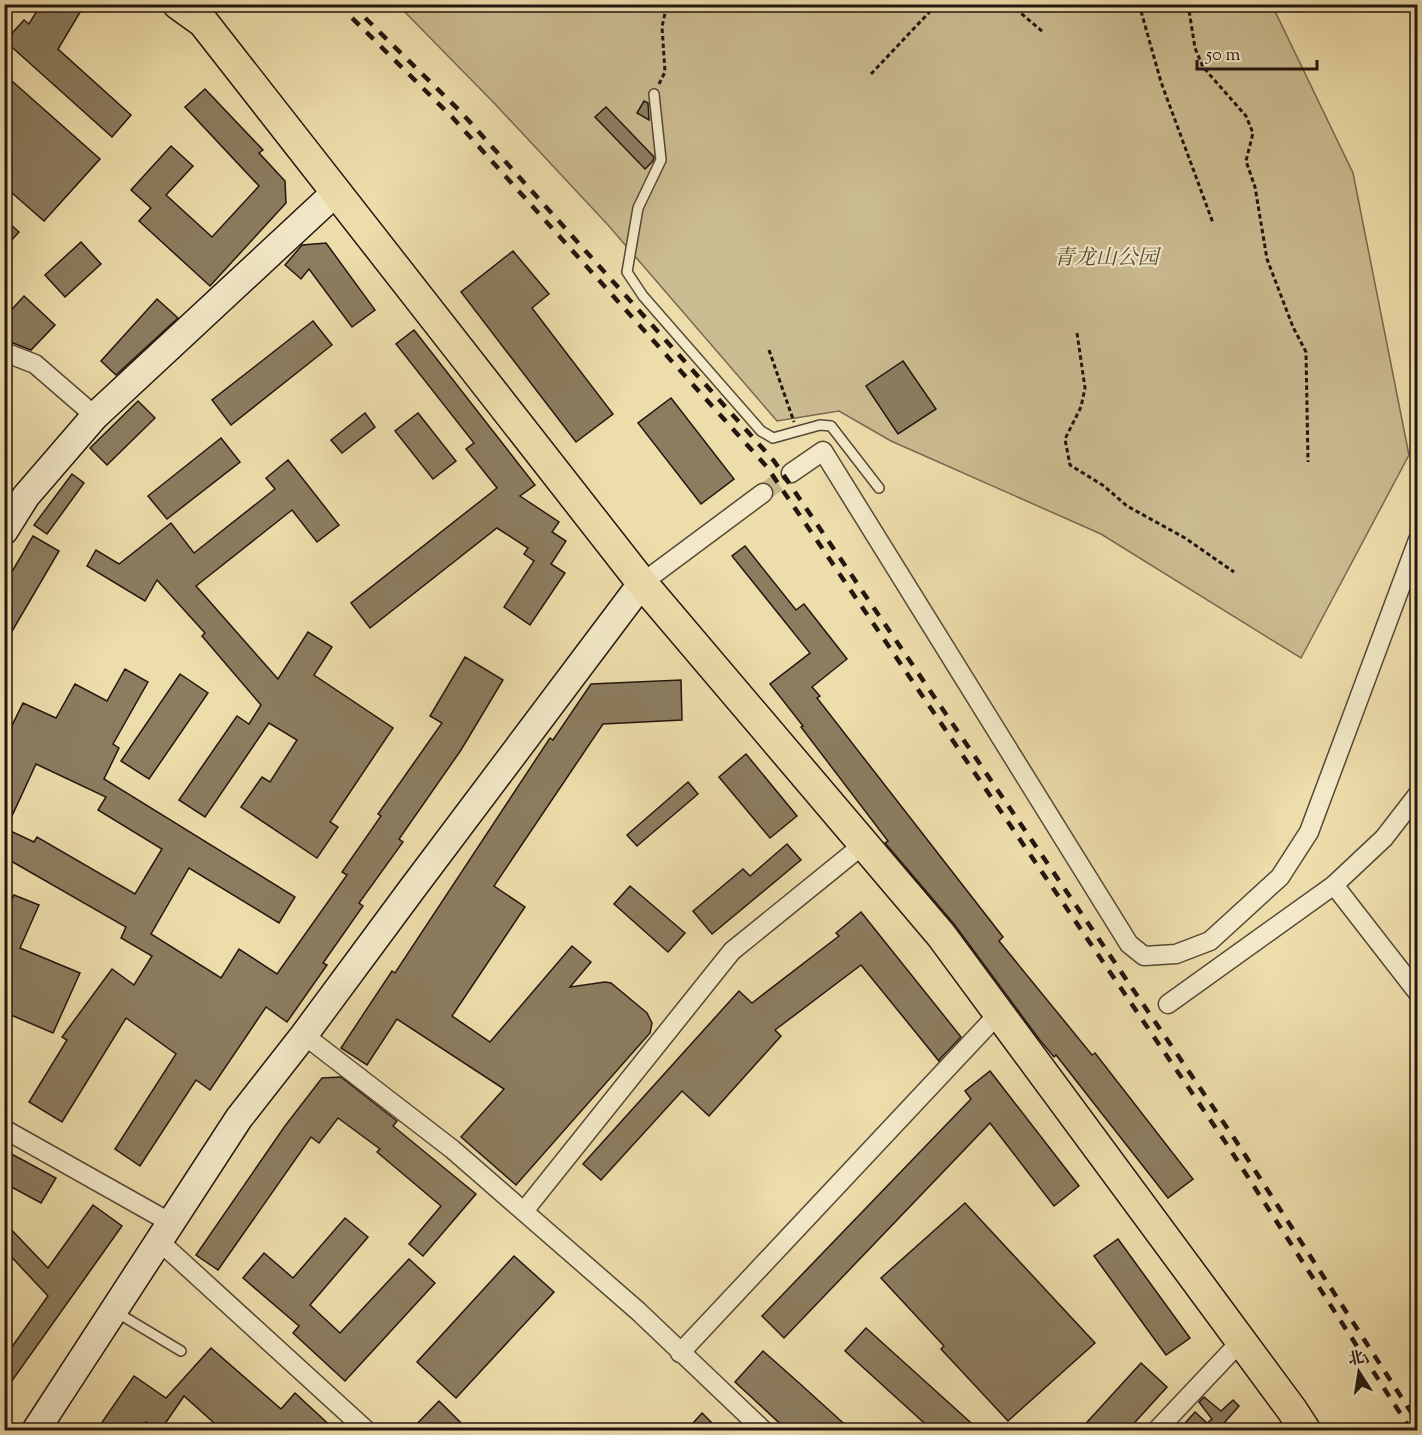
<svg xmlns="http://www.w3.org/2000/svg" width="1422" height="1435" viewBox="0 0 1422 1435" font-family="'Sorts Mill Goudy','Noto Serif SC',serif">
<rect width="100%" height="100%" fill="#edddab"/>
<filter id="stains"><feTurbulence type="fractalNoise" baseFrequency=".00333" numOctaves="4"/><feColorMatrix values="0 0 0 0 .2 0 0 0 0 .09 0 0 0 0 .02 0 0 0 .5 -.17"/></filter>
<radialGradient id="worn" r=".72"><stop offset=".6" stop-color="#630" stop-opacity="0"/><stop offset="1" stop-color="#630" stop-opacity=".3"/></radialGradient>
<path fill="#cbbb90" stroke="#776850" stroke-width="1.5" d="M398 5H1272L1353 173 1409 455 1301 658 1101 534 891 441 839 411 777 421 608 225 495 104Z"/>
<g fill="#8c7d60" stroke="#23160f" stroke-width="1.5" fill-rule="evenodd">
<path d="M41 4H85L58 49 131 115 112 137 5 41 24 20 29 24Z"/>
<path d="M4 74 100 159 44 221 4 186Z"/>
<path d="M205 89 263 150 259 153 285 181 286 203 210 286 139 221 151 208 131 190 171 146 193 166 166 195 212 237 259 186 185 107Z"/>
<path d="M644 101 648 103 649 120 637 113Z"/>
<path d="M606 107 654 157 653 161 645 169 595 117Z"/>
<path d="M4 219 19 232 4 248Z"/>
<path d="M81 242 101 264 65 297 45 275Z"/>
<path d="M326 243 375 310 352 327 309 269 301 279 285 265 302 245Z"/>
<path d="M513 251 549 294 532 308 613 414 576 442 461 292Z"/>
<path d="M24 296 55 325 31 350 13 343 4 336V318Z"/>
<path d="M157 299 178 318 116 375 101 361Z"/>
<path d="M313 321 332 345 231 425 212 400Z"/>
<path d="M414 330 535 485 520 496 559 522 552 532 566 541 551 564 565 573 530 625 504 607 534 561 524 554 528 548 497 528 370 628 351 603 497 488 466 449 474 443 396 344Z"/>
<path d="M903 361 936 409 898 434 866 386Z"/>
<path d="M671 398 734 479 701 504 638 423Z"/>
<path d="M138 401 155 418 107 465 90 448Z"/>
<path d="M365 413 375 427 342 453 331 440Z"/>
<path d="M418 413 456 461 433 479 395 431Z"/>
<path d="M221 438 240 462 167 519 148 496Z"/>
<path d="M288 460 339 525 317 542 292 510 196 586 278 679 308 632 332 647 314 675 393 728 330 822 338 827 317 858 241 807 262 777 270 782 297 740 269 723 205 817 179 800 237 716 249 724 261 705 202 636 205 633 157 580 145 601 87 566 96 550 119 564 171 523 194 553 275 489 266 478Z"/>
<path d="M72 474 84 483 47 534 34 525Z"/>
<path d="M33 536 59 551 4 645V585Z"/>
<path d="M745 546 796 610 804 604 847 659 812 687 820 696 817 698 1003 937 999 941 1092 1055 1095 1053 1193 1179 1168 1198 1056 1055 1054 1057 1039 1039 954 924 885 843 888 841 801 727 803 726 770 684 810 653 732 556Z"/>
<path d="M465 657 503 680 461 750 399 839 403 842 359 903 363 906 323 963 327 965 287 1022 266 1007 210 1090 196 1080 140 1166 115 1149 176 1054 126 1018 62 1122 29 1102 67 1040 62 1037 112 969 134 985 152 956 121 938 126 927 4 857V742L23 703 56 718 75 684 107 701 125 669 148 682 113 744 119 748 104 779 295 897 279 923 189 868 151 934 221 978 239 949 277 974 347 875 342 872 381 816 378 814 442 723 430 716ZM36 764 106 797 98 810 162 849 135 894 37 837 34 842 6 829Z"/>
<path d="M180 674 208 693 149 779 121 761Z"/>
<path d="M681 680 682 720 603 724 494 886 525 907 452 1016 490 1042 572 946 591 962 570 987 605 982 611 983 647 1013 652 1023 650 1033 516 1185 461 1137 504 1089 397 1019 367 1065 341 1048 392 971 395 973 550 738 553 740 591 684Z"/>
<path d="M746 754 797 816 770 838 719 777Z"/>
<path d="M688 782 698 794 637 846 627 835Z"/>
<path d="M787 844 801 860 712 934 693 911 743 869 750 876Z"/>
<path d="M630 886 685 933 668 952 614 904Z"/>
<path d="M14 895 39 905 20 948 80 973 53 1033 4 1012V917Z"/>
<path d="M861 912 961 1037 940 1059 939 1061 861 965 775 1030 781 1036 709 1116 682 1091 601 1180 583 1164 739 991 752 1003 839 936 836 933Z"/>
<path d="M990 1071 1079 1186 1054 1206 990 1123 784 1338 762 1316 971 1099 965 1091Z"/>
<path d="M341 1077 397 1121 393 1126 476 1194 423 1256 409 1244 441 1206 377 1152 380 1149 338 1118 319 1143 311 1137 218 1270 196 1255 285 1126 322 1078Z"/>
<path d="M4 1150 56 1178 41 1203 4 1183Z"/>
<path d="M965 1203 1095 1343 1008 1421 941 1349 944 1346 881 1278Z"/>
<path d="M93 1205 122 1226 4 1392V1358L48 1296 4 1249V1222L48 1268Z"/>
<path d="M345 1218 368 1237 310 1305 340 1333 409 1259 435 1283 345 1381 293 1333 299 1326 243 1278 264 1253 293 1278Z"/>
<path d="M1118 1239 1190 1338 1166 1355 1094 1256Z"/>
<path d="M514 1256 554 1292 456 1398 417 1362Z"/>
<path d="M866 1328 980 1431H933L845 1351Z"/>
<path d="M211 1348 281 1409 295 1393 336 1431H223L184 1396 160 1431 146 1422 140 1431H96L134 1376 166 1398Z"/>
<path d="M763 1351 798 1382 852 1431H788L735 1382Z"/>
<path d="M1141 1363 1167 1387 1127 1431H1079Z"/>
<path d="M1204 1397 1221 1411 1233 1400 1239 1406 1217 1431H1178L1195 1412 1207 1423 1212 1419 1199 1402Z"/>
<path d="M439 1401 469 1431H410Z"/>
<path d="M702 1413 720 1431H686Z"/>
</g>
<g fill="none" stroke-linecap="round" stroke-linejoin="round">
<path stroke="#c5b58c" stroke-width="18" stroke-dasharray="18 9" stroke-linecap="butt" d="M763 493 791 473"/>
<g stroke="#564836" stroke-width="12">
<g id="lane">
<path d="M654 94 661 160 638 208 627 272 643 296 761 431 773 438 820 425 831 426 879 488"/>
<path d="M116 1312 181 1351"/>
</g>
</g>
<g stroke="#564836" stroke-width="21">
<g id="street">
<path d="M4 352 35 364 95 416"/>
<path d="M791 473 823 451 1129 944 1144 956 1176 954 1210 941 1280 877 1309 832 1418 540"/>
<path d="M642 583 763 493"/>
<path d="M1334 885 1418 993"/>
<path d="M1168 1004 1334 885 1384 838 1418 794"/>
<path d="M304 1035 452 1149 638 1311 763 1430"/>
<path d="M4 1129 171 1223"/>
<path d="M524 1211 732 951 864 844"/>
<path d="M159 1241 366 1430"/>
<path d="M680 1353 999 1013"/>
<path d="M1157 1430 1241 1341"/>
</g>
</g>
<g stroke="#23160f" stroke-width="30">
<g id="secondary">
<path d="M4 531 26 496 95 416 336 192"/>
<path d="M36 1430 239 1118 304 1035 412 889 642 583"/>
</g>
</g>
<g stroke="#23160f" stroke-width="33">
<path id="primary" d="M178 4 203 22 642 583 941 935 1292 1410 1305 1430"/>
</g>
<g stroke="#23160f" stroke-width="3" stroke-dasharray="4.5 3" stroke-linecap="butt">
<path d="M1010 4 1043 32"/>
<path d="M1139 4 1161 82 1213 223"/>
<path d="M1188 4 1195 48 1203 67 1246 116 1253 133 1246 161 1255 187 1267 259 1293 327 1306 352 1308 462"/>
<path d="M871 74 937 4"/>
<path d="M659 84 665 72 662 27 667 4"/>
<path d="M1077 333 1085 388 1081 407 1065 439 1070 465 1104 486 1127 506 1185 538 1234 572"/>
<path d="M769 350 794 422"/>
</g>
<use href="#lane" stroke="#f3e9c8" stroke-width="9"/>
<use href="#street" stroke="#f3e9c8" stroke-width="18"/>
<use href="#secondary" stroke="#f3e9c8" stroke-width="27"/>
<use href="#primary" stroke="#edddab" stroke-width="30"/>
<g stroke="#23160f" stroke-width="4.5" stroke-dasharray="10 10" stroke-linecap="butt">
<path d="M338 4 453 118 767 467 1226 1143 1411 1430"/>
<path d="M351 4 460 111 774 461 1234 1138 1418 1423"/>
</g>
</g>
<g text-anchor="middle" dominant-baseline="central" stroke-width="4.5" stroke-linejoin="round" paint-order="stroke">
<g font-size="21" font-style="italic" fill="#554836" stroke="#f3e9c8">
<text x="1106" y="259">青龙山公园</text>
</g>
</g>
<rect width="1422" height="1435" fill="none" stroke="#edddab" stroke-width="24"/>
<rect x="6" y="6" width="1410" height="1423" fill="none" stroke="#23160f" stroke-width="3"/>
<rect x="12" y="12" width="1398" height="1411" fill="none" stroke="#23160f" stroke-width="1.5"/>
<g transform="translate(1359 1372) rotate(348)" stroke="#f3e9c8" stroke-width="4.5" paint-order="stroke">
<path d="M0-4.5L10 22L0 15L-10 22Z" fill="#23160f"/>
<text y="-9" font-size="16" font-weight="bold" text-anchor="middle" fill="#23160f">北</text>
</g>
<path d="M1197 60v9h120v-9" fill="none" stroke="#23160f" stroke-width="3"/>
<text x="1206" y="60" font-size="18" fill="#23160f" stroke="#f3e9c8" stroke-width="4.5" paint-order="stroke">50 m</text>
<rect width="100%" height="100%" filter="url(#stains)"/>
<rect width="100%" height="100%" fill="url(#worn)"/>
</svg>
